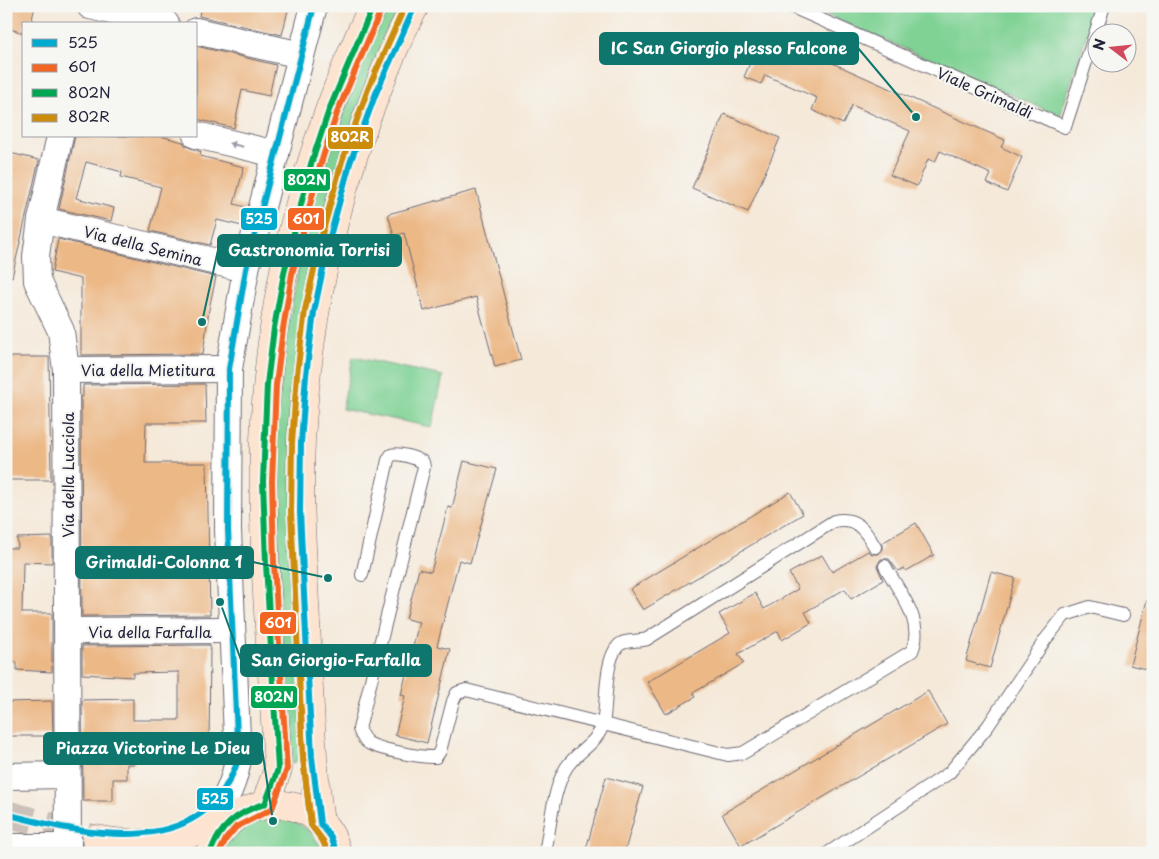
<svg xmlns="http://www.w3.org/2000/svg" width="1159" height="859" viewBox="0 0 1159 859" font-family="'Playpen Sans',sans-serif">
<rect width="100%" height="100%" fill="#f6f6f2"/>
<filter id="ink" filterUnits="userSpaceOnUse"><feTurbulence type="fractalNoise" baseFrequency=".02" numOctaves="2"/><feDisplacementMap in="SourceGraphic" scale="10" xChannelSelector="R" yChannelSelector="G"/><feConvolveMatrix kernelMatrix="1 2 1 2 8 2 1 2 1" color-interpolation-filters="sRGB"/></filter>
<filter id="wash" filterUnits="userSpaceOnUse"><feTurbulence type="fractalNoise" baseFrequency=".0096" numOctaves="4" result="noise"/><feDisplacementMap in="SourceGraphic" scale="20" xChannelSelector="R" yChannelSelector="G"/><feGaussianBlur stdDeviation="1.12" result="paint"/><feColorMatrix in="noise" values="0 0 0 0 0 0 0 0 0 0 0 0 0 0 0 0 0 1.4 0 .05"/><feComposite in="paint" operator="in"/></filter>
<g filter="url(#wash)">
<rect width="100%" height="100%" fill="#f5e9d9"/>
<g fill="#7fd294" stroke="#507a68">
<path d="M388 6H403L316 244 300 758 293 764 289 762 277 532V419L285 345 303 242 332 140 368 49Z"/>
<path d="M806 6H1096L1060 116Z"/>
<path d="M353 357 443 376 432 427 342 409Z"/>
<path d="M287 818C308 828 313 832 324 853H223L229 840 254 819Z"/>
</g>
<g id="blocks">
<g fill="#ecb886">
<path d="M6 6H35L31 24H24V33L6 28Z"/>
<path d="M201 6H289L282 35 199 16Z"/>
<path d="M783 41 1005 140 1001 147 1022 157 1007 192 987 183 991 174 940 151 935 162 928 159 917 186 890 175 910 131 852 105 843 124 812 110 817 98 765 75 761 84 744 77 759 42 779 51Z"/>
<path d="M196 46 276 65 269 96 242 90 234 128 196 119Z"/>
<path d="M724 114 780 138 748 212 692 188Z"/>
<path d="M75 136H160L183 142 186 146 201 152 200 156 244 167 234 204 246 207 242 226 217 220 210 245 150 231 161 187 121 177 122 172 86 162 76 198 114 208 111 221 59 209Z"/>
<path d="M6 152 39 160 12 277 6 276Z"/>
<path d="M476 190 521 360 495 367 476 297 424 311 404 233 394 236 388 214Z"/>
<path d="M58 239 216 277 209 309 203 354 81 355V279L52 272Z"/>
<path d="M6 357H49L51 480H6Z"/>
<path d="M205 384 206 423H146L145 463H207L210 615 82 616 81 397H83V385Z"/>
<path d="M464 461 497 469 470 563 459 560 437 646 450 649 427 743 395 735 405 696 401 695 419 622 406 619 419 569 431 572 448 507 452 508Z"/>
<path d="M790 492 803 514 643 610 630 589Z"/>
<path d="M916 523 934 555 906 571 904 568 898 571 889 559H881L877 566 883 580 851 599 845 589 805 612 811 623 782 640 778 631 738 654 744 663 693 693 695 697 666 714 647 682 730 633 719 614 755 593 764 609 798 589 789 573 822 555 832 572 868 551 872 554H879L882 550V543Z"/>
<path d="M52 537V563L23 562 22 613H52V672L17 670V662H6V548H18L17 538Z"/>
<path d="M991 572 1015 578 990 668 966 661Z"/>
<path d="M1147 600H1153V671L1130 665Z"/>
<path d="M210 645 209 750H135V764H127V779H113V801H83L82 700 133 699V720H179V672L133 673V677L82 674V646Z"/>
<path d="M928 691 947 724 741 846 722 814Z"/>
<path d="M52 701 53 736H6V702Z"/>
<path d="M606 777 643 787 626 847 625 853H585Z"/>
</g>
</g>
</g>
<g filter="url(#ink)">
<use href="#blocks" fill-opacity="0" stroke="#6c6872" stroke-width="1"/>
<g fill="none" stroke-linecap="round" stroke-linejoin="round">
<path stroke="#cbc1b9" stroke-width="28" stroke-dasharray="28 14" stroke-linecap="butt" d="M6 814 96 839"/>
<g stroke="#6c6872" stroke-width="14">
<g id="lane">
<path d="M790 6 1065 127 1104 6"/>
<path d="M362 575 388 460 391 455C399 452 415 458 423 462L424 467 359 729C361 735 364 741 370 744 382 750 423 758 436 757L440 751 453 701 457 693 466 690 728 755 743 753 912 651C925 621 899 592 885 566"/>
<path d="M545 853C550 828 553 789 566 768 576 752 598 743 603 724 607 704 604 661 618 646 624 639 638 642 647 639L834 521C856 516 865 530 875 547"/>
<path d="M828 853 949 773 988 726 1045 640 1065 615 1090 607 1123 615"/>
</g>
</g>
<g stroke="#6c6872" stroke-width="28">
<g id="street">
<path d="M90 6 166 24"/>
<path d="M196 31 301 55"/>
<path d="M196 135 276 154"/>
<path d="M60 136 41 220 36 256 37 281 61 331 66 370 68 853"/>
<path d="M41 220 246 269"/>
<path d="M66 370 229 369"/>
<path d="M68 631 232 630"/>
<path d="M6 776 67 775"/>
<path d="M199 830C222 807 232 793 238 760L228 530 229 369 246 269 314 6"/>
<path d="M6 847H68"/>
</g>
</g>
<g stroke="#6c6872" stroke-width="29">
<g id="secondary">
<path d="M265 804 278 769C272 660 261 550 264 440 269 290 308 142 373 6"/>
<path d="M320 823C311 756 309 689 306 622 303 562 298 501 301 441 307 332 328 225 365 122 380 83 395 42 415 6"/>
<path d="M96 839C154 851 177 837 230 819"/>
<path d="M210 853C228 790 323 787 337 853"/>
</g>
</g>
<use href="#lane" stroke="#fff" stroke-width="12"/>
<use href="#street" stroke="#fff" stroke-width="26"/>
<use href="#secondary" stroke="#fde4d1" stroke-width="28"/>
<g stroke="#f6f6f2" stroke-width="10">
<g id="bus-1">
<path d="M6 814C97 838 205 859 238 760L228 530 229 369 246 269 314 6"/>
<path d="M337 853 331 837 320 823 312 757 300 512 301 443 306 375 314 312 329 240 350 163 376 93 415 6"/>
</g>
</g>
<g stroke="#f6f6f2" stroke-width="10">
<g id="bus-2">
<path d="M301 710 303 758 311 825 323 841 328 853"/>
<path d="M219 853 226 839 236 827 272 809 287 769 274 563 272 481 276 385 283 329 292 274 320 166 337 113 381 10"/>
</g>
</g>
<g stroke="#f6f6f2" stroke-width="10">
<path id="bus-3" d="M210 853C220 826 238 811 265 804L278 769 266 564 263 481 267 384 274 328 284 273 311 164 329 110 373 6"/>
</g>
<g stroke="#f6f6f2" stroke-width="10">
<path id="bus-4" d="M328 853 323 841 311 825 303 757 291 512 292 443 297 374 305 310 321 238 342 161 368 89 405 6"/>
</g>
<use href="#bus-1" stroke="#00a9ce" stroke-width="6"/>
<use href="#bus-2" stroke="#f26522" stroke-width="6"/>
<use href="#bus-3" stroke="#00a651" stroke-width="6"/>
<use href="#bus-4" stroke="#cc8c0c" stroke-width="6"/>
</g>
<defs><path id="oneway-solid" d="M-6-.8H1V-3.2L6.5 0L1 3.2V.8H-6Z" transform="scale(1.25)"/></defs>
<use fill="#9c9ca7" href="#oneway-solid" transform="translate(236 145) rotate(-166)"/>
</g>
<g text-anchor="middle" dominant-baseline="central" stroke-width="4.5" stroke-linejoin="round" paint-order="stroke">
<g font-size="15" fill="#22223b" stroke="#f6f6f2">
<text transform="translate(985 92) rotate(24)">Viale Grimaldi</text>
<text transform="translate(143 245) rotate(14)">Via della Semina</text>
<text x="148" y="369">Via della Mietitura</text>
<text transform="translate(67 475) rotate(-90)">Via della Lucciola</text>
<text x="150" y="631">Via della Farfalla</text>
</g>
</g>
<path fill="none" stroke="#0f766e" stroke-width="2" d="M916 117L858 48M202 322L218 250M328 578L253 562M220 602L241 660M273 821L262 749"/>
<g fill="#0f766e" stroke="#f6f6f2" stroke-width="2">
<circle cx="916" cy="117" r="5"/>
<circle cx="202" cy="322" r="5"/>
<circle cx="328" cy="578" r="5"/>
<circle cx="220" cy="602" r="5"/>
<circle cx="273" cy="821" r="5"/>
</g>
<g fill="#0f766e" stroke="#0f766e" stroke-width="2">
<rect x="600" y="33" width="258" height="31" rx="5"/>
<rect x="218" y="235" width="183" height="31" rx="5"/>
<rect x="76" y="547" width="177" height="31" rx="5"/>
<rect x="241" y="645" width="190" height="31" rx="5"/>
<rect x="44" y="733" width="218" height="31" rx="5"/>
</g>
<g font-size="16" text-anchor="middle" font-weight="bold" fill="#fff">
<text x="729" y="54">IC San Giorgio plesso Falcone</text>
<text x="309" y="256">Gastronomia Torrisi</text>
<text x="164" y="568">Grimaldi-Colonna 1</text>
<text x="336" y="666">San Giorgio-Farfalla</text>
<text x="153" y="754">Piazza Victorine Le Dieu</text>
</g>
<g stroke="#f6f6f2" stroke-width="2">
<rect x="327" y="126" width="47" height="24" rx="5" fill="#cc8c0c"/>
<rect x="283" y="168" width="48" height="24" rx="5" fill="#00a651"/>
<rect x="287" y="207" width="38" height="24" rx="5" fill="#f26522"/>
<rect x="240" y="207" width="38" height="24" rx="5" fill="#00a9ce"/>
<rect x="259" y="611" width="38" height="24" rx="5" fill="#f26522"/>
<rect x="250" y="685" width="48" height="24" rx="5" fill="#00a651"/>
<rect x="196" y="787" width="38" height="24" rx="5" fill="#00a9ce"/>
</g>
<g font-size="14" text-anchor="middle" font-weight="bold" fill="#fff">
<text x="350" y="142">802R</text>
<text x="307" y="185">802N</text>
<text x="306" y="224">601</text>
<text x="259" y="224">525</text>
<text x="278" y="628">601</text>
<text x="274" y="702">802N</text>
<text x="215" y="804">525</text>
</g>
<rect width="1159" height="859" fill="none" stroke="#f6f6f2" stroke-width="25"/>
<rect x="22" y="22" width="175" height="115" fill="#f6f6f2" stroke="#a1a1a9"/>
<rect x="32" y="39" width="25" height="8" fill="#00a9ce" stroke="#a1a1a9"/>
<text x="68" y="48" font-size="15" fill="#22223b">525</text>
<rect x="32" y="64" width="25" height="8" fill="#f26522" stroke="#a1a1a9"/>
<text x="68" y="72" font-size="15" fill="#22223b">601</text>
<rect x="32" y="89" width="25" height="8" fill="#00a651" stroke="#a1a1a9"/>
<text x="68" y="98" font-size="15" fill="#22223b">802N</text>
<rect x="32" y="114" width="25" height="8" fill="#cc8c0c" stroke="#a1a1a9"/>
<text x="68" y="122" font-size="15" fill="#22223b">802R</text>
<g transform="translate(1112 48) rotate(286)"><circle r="24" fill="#f6f6f2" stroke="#a1a1a9"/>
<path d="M0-4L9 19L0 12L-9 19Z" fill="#d1495b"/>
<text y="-8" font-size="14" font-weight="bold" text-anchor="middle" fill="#22223b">N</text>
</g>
</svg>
